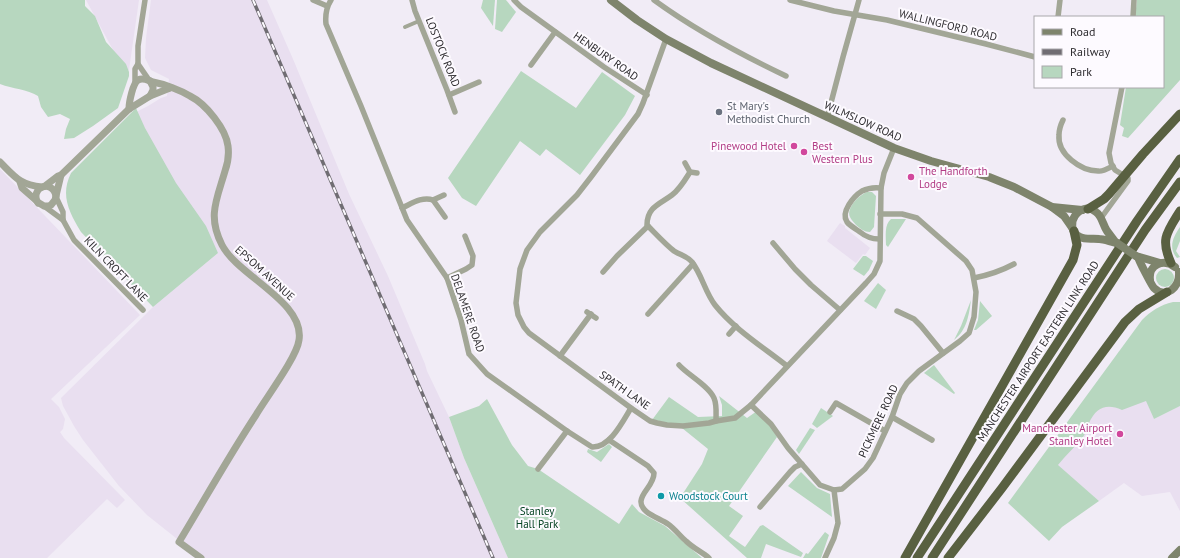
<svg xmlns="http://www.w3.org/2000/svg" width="1180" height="558" viewBox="0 0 1180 558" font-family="'PT Sans',sans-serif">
<rect width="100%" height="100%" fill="#f1ecf6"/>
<g fill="#e9dff0">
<path d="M86 0H139L129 70 125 72Z"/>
<path d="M151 0H267L293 59 349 194 388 276 425 364 427 371 449 417 464 458 508 558H201L147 515 119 486 83 440 74 426 63 406 61 398 153 307 218 253 172 183 136 112 148 106 161 98 167 96 169 79 151 70 145 58 146 38Z"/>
<path d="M0 169 140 315 51 399 59 407 65 419 63 429 60 432 64 438 125 500 117 508 107 499 47 558H0Z"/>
<path d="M840 223 845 226V228L870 248 865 255 863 254 856 263 827 241Z"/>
<path d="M1119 351 1142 391 1154 419 1180 406V511L1170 492 1142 496 1124 483 1099 501 1057 465Z"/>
</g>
<g fill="#b7d7bf">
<path d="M0 0H85V6L95 16 106 42 126 64 129 72V76L118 108 93 126 74 138 64 139 66 129 70 119 60 114 48 117 41 107 38 96C27 89 13 89 0 84Z"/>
<path d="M483 0H495L493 26 481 8Z"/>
<path d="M497 0H506L516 12 502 32 495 29Z"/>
<path d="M1137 0H1180V80L1128 138 1122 136 1124 128 1120 125 1126 87H1163V17H1135Z"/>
<path d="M521 71 576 108 602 72 635 96 625 115 580 175 546 149 540 156 520 141 476 206 462 198 448 178Z"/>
<path d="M136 108 145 128 176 183 206 226 218 253 153 307 81 232C69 212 60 195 71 173Z"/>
<path d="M867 192H872L876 196 874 227 870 232C864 232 861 229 856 225 854 222 851 220 850 217 846 208 859 195 867 192Z"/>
<path d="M891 219H906L888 247 886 245C886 236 884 225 891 219Z"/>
<path d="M1180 227V241L1176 251 1180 257 1177 258C1168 248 1173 237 1180 227Z"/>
<path d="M863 256H866L873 261 869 270 864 276 853 269Z"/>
<circle cx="1165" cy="278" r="9"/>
<path d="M878 283 886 290 876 309 864 301Z"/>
<path d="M971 300C969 315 967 330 954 340L961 326Z"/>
<path d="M980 301 992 316 976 330H974L978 320Z"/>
<path d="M1173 302H1180V406L1154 419 1146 401 1122 410C1107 403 1096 407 1089 423 1087 427 1086 433 1083 437 1075 447 1066 455 1058 465L1099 501 1062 527 1049 541 1008 503 1142 320C1151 311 1160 305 1173 302Z"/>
<path d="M934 365 955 393 954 394 924 373Z"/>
<path d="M719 396 747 418 757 411 770 425 777 437 729 506 743 516 729 536 745 547 760 526 763 525 803 553 801 557 766 544 761 558H747L680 498 702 464 708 449 682 428 652 420 669 397 698 417 722 416V405Z"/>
<path d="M487 399 512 445 528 466 538 469 619 524 632 504 639 512 665 526 702 558H508L464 458 449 417 479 406Z"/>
<path d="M821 408 833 416 817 428 812 424Z"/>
<path d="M810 428 815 430 799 454 796 450Z"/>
<path d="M609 444 612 447 601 462 587 452 588 449 597 452Z"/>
<path d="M801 472 817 488 830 494 832 517 788 486Z"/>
<path d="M825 532 829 535 821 558H803L806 553 808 554Z"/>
</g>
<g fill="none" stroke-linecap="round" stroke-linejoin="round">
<path stroke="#a2a696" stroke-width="4" d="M405 27 419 21"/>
<g stroke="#a2a696" stroke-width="5.5">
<path d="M313 0 327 6"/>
<path d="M331 0C326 8 325 15 326 24L361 106 407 220 447 278 461 320 469 354 487 374 567 431 592 447C610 448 623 421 631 408"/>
<path d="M412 0 415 11 447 90 455 112"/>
<path d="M514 0 521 7 604 67 647 95"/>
<path d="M654 0C695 30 740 54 786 76"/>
<path d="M790 0 834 11 887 20 986 44 1035 57"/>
<path d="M1058 17 1060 0"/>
<path d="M1133 17 1134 0"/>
<path d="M666 39 643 103 638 114 591 177 577 195 540 232 527 250 520 269 516 303 518 315 524 327 529 333 631 408 650 421 657 423 667 425 683 426 709 423 716 421 735 418 751 405 866 283 874 274 880 261 881 188 884 173 894 148"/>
<path d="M138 64 149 80"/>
<path d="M531 65 555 32"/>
<path d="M135 84V69L138 64V46L145 0"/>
<path d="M449 95 479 82"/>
<path d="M827 118 843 57 859 0"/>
<path d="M1063 120C1061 124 1059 130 1059 135 1057 154 1081 171 1098 171 1103 172 1109 168 1113 166"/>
<path d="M685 163 690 172 697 173"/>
<path d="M690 172C685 180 680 189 672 195 660 204 647 207 647 225 656 234 665 244 674 251 680 255 687 256 692 262 702 275 705 292 715 305 734 329 763 347 787 366"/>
<path d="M56 197 63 212V220L74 240 143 310"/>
<path d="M433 200 444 195"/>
<path d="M44 206 63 220"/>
<path d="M402 208C411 204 422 196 433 200L445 217"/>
<path d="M1101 218 1128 181V178L1115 170 1111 163 1109 153 1122 87"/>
<path d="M879 239C871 239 866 237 860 232 856 229 850 226 847 222 840 212 854 196 862 191 868 188 874 187 881 188"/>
<path d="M773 243 795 269 811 285 840 310"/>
<path d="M603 272 617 256 648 226"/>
<path d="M447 278 466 269 472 265 473 256 465 236"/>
<path d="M974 278C989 275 1001 271 1014 264"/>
<path d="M897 311 914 319 921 326 943 353"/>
<path d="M587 312 596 318"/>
<path d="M648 314 693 264"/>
<path d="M729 334 736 326"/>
<path d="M560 356 591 314"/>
<path d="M679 365C688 375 709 386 714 398 717 405 716 413 716 421"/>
<path d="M751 405 771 424 788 448 820 485 834 490 842 489 865 469 873 458 892 417 900 394 907 383 919 371 960 341 969 333 974 317 976 292 972 270 966 261 917 218 902 214H880"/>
<path d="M830 412 836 403 885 431"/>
<path d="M892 417 932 440"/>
<path d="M609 440 648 466 654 473C654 485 642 491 641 501 640 513 660 518 668 524 675 529 680 536 686 541 693 548 702 552 709 558"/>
<path d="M538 469 567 431"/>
<path d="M760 507 790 472 795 467 802 464"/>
<path d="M825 558 834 538 838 523 834 490"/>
</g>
<g stroke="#a2a696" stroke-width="7">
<path d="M150 96 170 88"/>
<path d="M129 109C129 102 133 83 138 80 144 77 148 81 153 82 164 84 180 90 190 96 206 104 226 129 228 146 229 154 228 163 225 171 217 199 207 216 222 245 238 276 305 302 299 340 297 357 266 398 256 415 229 456 205 499 179 542L201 558"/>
<path d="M0 162C15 177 20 185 42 187"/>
<path d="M20 182 22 188 39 203 44 206H48L51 205 55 200 61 175"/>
<path d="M45 186 58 176 61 175 129 109 150 96 153 90V87L150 81"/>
<path d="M38 203C29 188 52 178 56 196"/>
</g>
<g stroke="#7e846c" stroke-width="8">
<path d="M611 0 637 20 666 39 711 63 894 148 931 161 989 177 1014 187 1052 207 1082 210"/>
<path d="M1052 207 1064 216 1073 229"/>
<path d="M1116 243C1113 239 1110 235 1107 231 1103 225 1102 216 1096 212 1080 199 1061 227 1080 237 1086 240 1093 238 1099 239 1104 239 1111 242 1117 243"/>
<path d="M1136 256 1160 263"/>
<path d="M1138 257C1139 261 1152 286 1154 288 1166 300 1180 287 1179 272"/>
<path d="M1150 280C1148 265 1163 258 1175 267"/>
<path d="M1172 558 1180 550"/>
</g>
<g stroke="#596041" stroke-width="9">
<path d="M1088 209 1104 199 1109 194 1143 154 1180 114"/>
<path d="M1171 263C1160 239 1167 232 1180 211"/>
<path d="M905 558 1073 260 1077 245 1074 231"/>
<path d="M917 558 1137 221 1180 159"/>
<path d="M932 558 1145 230 1180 182"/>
<path d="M948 558 1002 488 1125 322 1139 309 1167 292"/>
</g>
<g stroke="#706d73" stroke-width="3.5">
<path id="rail" d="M253 0 493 558"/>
</g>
<use href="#rail" stroke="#fdfaff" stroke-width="2" stroke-dasharray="6" stroke-linecap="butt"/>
<path stroke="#7e846c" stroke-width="8" d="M1117 243 1136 256"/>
</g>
<circle fill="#6b7280" stroke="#fdfaff" stroke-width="1.5" cx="719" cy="112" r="4"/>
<g fill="#d1479c" stroke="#fdfaff" stroke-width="1.5">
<circle cx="794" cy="146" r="4"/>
<circle cx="804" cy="152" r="4"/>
<circle cx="911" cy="177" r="4"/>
<circle cx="1120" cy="434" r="4"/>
</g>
<circle fill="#0f9aa8" stroke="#fdfaff" stroke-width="1.5" cx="661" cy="496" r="4"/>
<g text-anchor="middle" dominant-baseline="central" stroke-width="4" stroke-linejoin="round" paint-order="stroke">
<g font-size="11" fill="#2e2c30" stroke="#fdfaff">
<text transform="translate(948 25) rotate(14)">WALLINGFORD ROAD</text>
<text transform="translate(443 52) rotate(68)">LOSTOCK ROAD</text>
<text transform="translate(606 56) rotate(35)">HENBURY ROAD</text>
<text transform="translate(863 121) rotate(24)">WILMSLOW ROAD</text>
<text transform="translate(116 269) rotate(46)">KILN CROFT LANE</text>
<text transform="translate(265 273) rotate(42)">EPSOM AVENUE</text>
<text transform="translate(468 313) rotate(71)">DELAMERE ROAD</text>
<text transform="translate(1038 351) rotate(-57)">MANCHESTER AIRPORT EASTERN LINK ROAD</text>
<text transform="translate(625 390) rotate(35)">SPATH LANE</text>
<text transform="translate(878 421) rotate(-65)">PICKMERE ROAD</text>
</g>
<g font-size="11" fill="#5b616d" stroke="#fdfaff" text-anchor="start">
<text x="727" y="106">St Mary's<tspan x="727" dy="13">Methodist Church</tspan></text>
</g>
<g font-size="11" fill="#b23c85" stroke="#fdfaff" text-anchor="end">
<text x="786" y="146">Pinewood Hotel</text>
<text x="812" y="146" text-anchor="start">Best<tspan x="812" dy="13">Western Plus</tspan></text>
<text x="919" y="171" text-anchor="start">The Handforth<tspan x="919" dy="13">Lodge</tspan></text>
<text x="1112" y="428">Manchester Airport<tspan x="1112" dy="13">Stanley Hotel</tspan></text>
</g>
<g font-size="11" fill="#0d838f" stroke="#fdfaff" text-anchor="start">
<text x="669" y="496">Woodstock Court</text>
</g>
<g font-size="11" fill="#044221" stroke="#fdfaff">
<text x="537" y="511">Stanley<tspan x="537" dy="13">Hall Park</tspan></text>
</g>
</g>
<rect x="1034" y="16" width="130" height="72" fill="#fdfaff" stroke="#aaa8ac"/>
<rect x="1042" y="29" width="20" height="6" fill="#7e846c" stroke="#aaa8ac"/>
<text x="1070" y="36" font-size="12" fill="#2e2c30">Road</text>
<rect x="1042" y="49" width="20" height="6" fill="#706d73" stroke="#aaa8ac"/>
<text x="1070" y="56" font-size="12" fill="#2e2c30">Railway</text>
<rect x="1042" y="66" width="20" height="12" fill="#b7d7bf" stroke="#aaa8ac"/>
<text x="1070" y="76" font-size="12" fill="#2e2c30">Park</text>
</svg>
